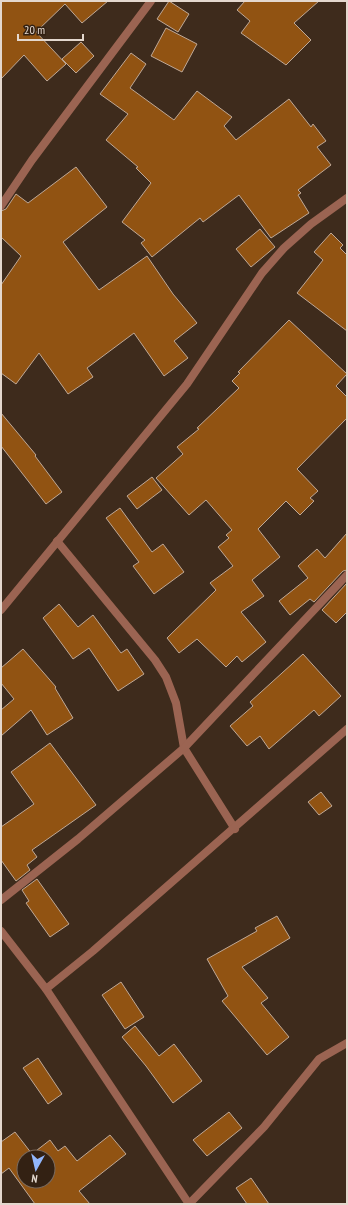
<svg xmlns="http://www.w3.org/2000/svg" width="348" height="1205" viewBox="0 0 348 1205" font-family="'PT Sans Narrow',sans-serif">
<rect width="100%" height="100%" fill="#3e2b1c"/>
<g fill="#915312" stroke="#bfa896" fill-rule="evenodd">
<path d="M1 1H108L82 23 65 4 36 32 66 64 47 81 24 55 1 79Z"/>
<path d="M169 1 189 14 178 32 157 19Z"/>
<path d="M245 1H319L294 23 311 40 286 65 241 33 250 21 237 10Z"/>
<path d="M166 28 197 44 182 72 151 56Z"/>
<path d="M81 42 94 56 76 73 62 59Z"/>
<path d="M131 53 146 64 130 88 174 120 197 91 232 117 224 126 236 140 289 99 311 127 313 124 326 141 317 147 331 165 298 190 301 193 298 195 309 213 271 238 239 195 203 222 200 218 152 257 141 243 145 240 122 222 151 183 136 168 138 167 106 140 128 114 100 94Z"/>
<path d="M76 167 107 207 63 242 99 290 147 256 173 294 197 323 174 341 188 358 164 376 134 333 87 368 93 377 68 394 39 353 16 384 1 373V285L21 256 1 237V211L6 209 16 194 28 203Z"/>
<path d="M260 229 275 247 251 267 236 249Z"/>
<path d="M331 233 343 245 340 248 347 255V331L297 293 323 260 314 252Z"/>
<path d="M289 320 347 374 336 386 347 397V418L297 469 318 491 310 498 314 501 300 515 286 501 258 529 280 557 252 580 264 596 241 612 266 642 242 662 237 656 226 667 197 639 179 653 167 638 216 590 210 583 233 566 218 547 229 538 226 535 232 530 206 500 189 515 156 478 183 454 177 447 199 429 197 428 239 388 232 381 240 373 238 372Z"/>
<path d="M1 413 36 455 35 456 62 492 46 504 1 446Z"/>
<path d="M152 477 162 490 137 509 127 496Z"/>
<path d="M120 508 152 552 163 544 184 572 154 594 133 566 139 562 106 518Z"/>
<path d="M347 533V570L343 571 314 602 310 599 290 615 279 601 308 578 298 566 317 549 325 558Z"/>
<path d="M347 583V612L336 623 322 610Z"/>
<path d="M59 604 78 627 93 615 121 653 127 649 144 674 118 691 89 648 73 659 43 618Z"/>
<path d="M23 649 56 687 55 688 73 718 47 735 31 710 1 736V710L14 699 1 683V668Z"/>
<path d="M303 654 341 696 319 716 314 710 269 749 260 736 247 746 230 726 253 706 250 702Z"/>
<path d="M50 743 96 805 32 850 37 857 27 865 30 870 16 881 1 860V827L34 804 11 772Z"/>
<path d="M321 792 332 806 319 815 308 802Z"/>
<path d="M37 879 69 924 50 937 26 903 29 901 22 890Z"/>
<path d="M277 916 290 938 242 967 268 998 261 1003 289 1037 267 1055 222 1001 228 996 207 959 257 931 255 928Z"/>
<path d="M121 982 144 1017 125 1029 102 995Z"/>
<path d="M135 1026 159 1056 174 1044 202 1081 173 1103 146 1066 122 1037Z"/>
<path d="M38 1058 62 1094 48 1104 23 1068Z"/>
<path d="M229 1112 242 1128 207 1156 193 1140Z"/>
<path d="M15 1132 32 1154 50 1140 58 1151 65 1146 77 1161 110 1135 126 1154 79 1191 90 1204H35L9 1168 1 1174V1142ZM24 1157H48V1181H24Z"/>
<path d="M251 1178 269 1204H247L236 1188Z"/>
</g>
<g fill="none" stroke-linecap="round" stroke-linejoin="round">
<g stroke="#9b6452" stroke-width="8">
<path d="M1 206 32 160 151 1"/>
<path d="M57 541 155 660 166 677 176 703 184 748 235 829"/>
<path d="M1 610 187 384 262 273 284 248 311 224 347 198"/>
<path d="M1 900 78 839 184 748 347 575"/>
<path d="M1 931 46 989 189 1204"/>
<path d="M46 989 93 951 347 729"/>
<path d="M189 1204 264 1127 319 1059 347 1043"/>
</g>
</g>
<rect width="348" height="1205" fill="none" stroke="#e4d8ce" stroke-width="4"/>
<g transform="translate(36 1169) rotate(188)"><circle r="19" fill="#332113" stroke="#7a6a5e"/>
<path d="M0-3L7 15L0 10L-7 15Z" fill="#92b7fd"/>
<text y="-6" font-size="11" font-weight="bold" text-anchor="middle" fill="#e4d8ce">N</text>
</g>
<path d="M18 34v6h65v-6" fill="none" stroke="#e4d8ce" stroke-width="2"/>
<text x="24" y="34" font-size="12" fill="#e4d8ce" stroke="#332113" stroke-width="3" paint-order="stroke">20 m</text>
</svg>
